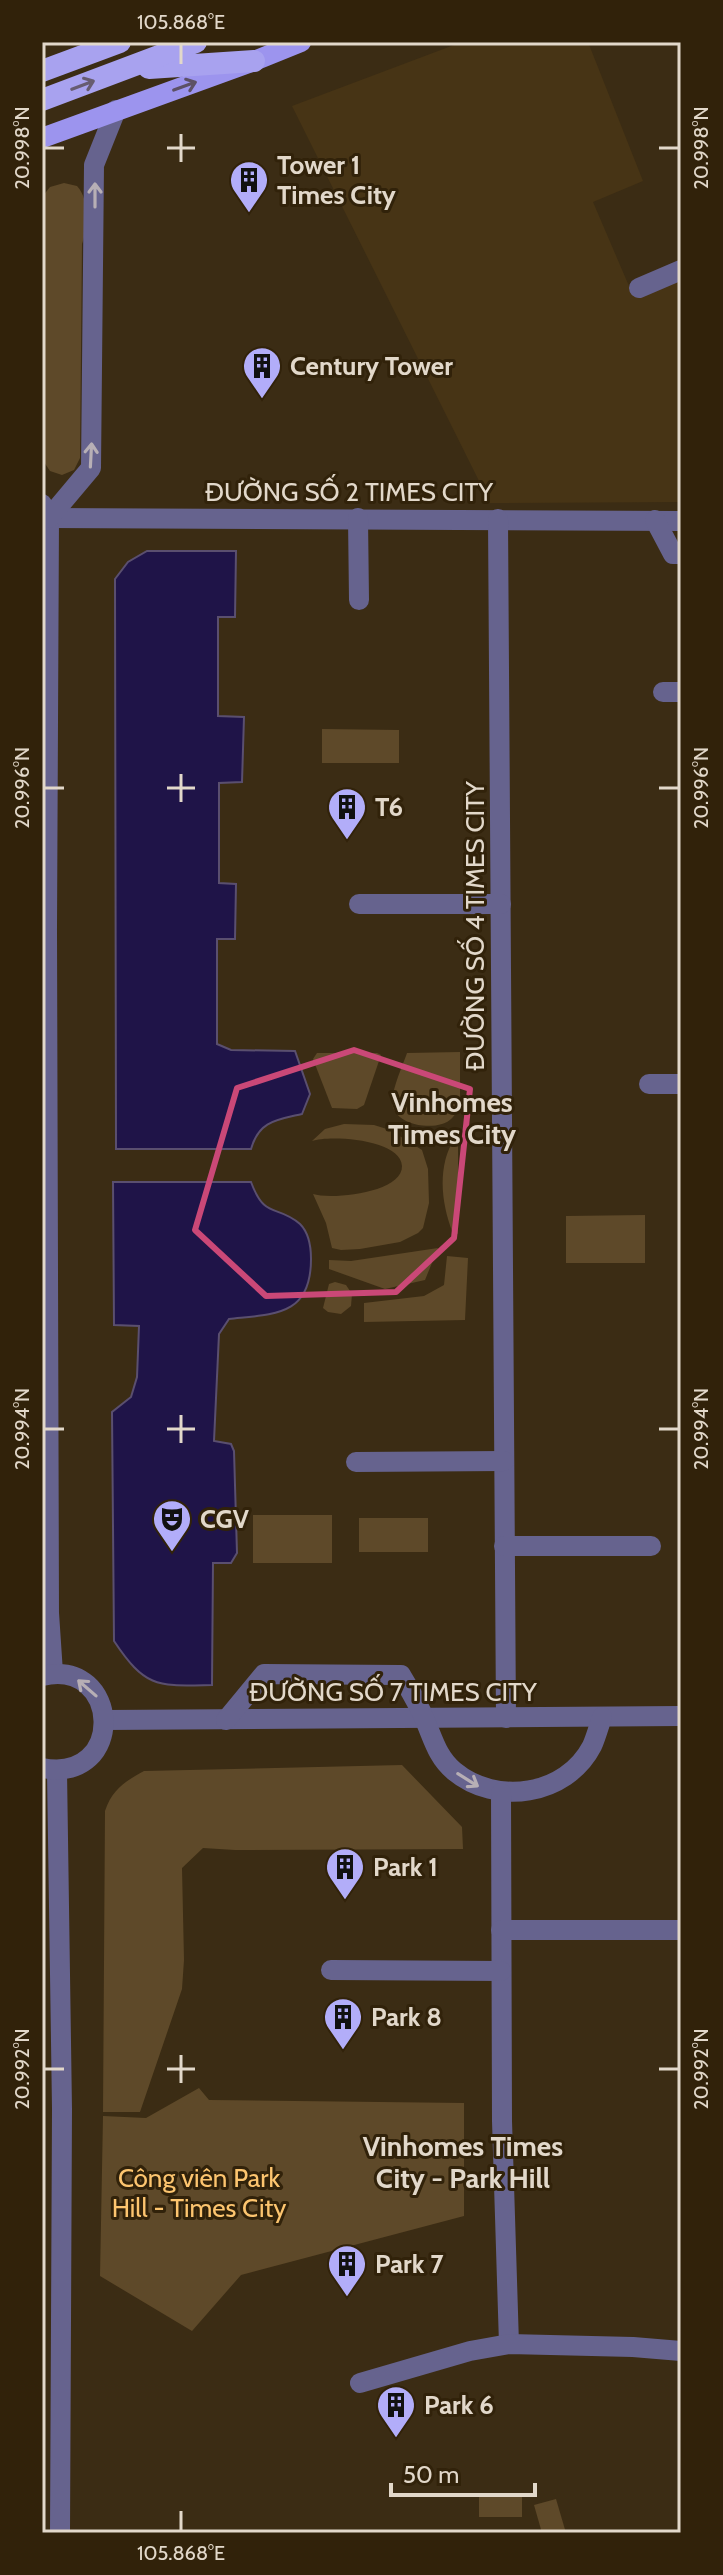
<svg xmlns="http://www.w3.org/2000/svg" width="723" height="2575" viewBox="0 0 723 2575" font-family="Cabin,sans-serif">
<rect width="100%" height="100%" fill="#3b2c14"/>
<path fill="#473415" d="M462 42H588L643 181 593 202 632 293 681 278V502L490 503 292 106Z"/>
<g fill="#5e4929">
<path d="M64 183 77 186C90 200 88 228 82 244L80 458 74 470 62 475 50 471 44 462 42 197 50 187Z"/>
<path d="M322 729 399 730V763H322Z"/>
<path d="M460 1052V1108C455 1115 450 1122 442 1124 426 1129 398 1124 393 1107 389 1095 403 1065 407 1053Z"/>
<path d="M317 1053H377L381 1055 364 1105 357 1109 332 1108 313 1059Z"/>
<path d="M344 1124 374 1125 390 1130 422 1150 428 1169 429 1203 423 1228 418 1233 400 1242 360 1249 341 1250 332 1248 326 1223 313 1194C331 1200 403 1193 402 1166 401 1139 330 1135 312 1141L325 1129Z"/>
<path d="M455 1138 458 1139V1234L452 1231C441 1202 437 1165 455 1138Z"/>
<path d="M645 1215V1263H566V1216Z"/>
<path d="M438 1248 425 1280 385 1289 329 1269V1260L351 1261Z"/>
<path d="M447 1256 468 1258 465 1320 364 1322V1303L424 1296 444 1285Z"/>
<path d="M335 1282 346 1285 352 1294 351 1306 341 1314 328 1312 323 1308 329 1284Z"/>
<rect x="253" y="1515" width="79" height="48"/>
<rect x="359" y="1518" width="69" height="34"/>
<path d="M402 1765 462 1827 463 1849 235 1850 203 1848 182 1868 184 1960 182 1989 140 2112H103L105 1811C112 1790 124 1782 144 1771Z"/>
<path d="M199 2088 209 2100 464 2103V2216L241 2275 192 2331 100 2276 103 2116 146 2118Z"/>
<rect x="479" y="2494" width="43" height="23"/>
<path d="M556 2499 566 2533H542L534 2505Z"/>
</g>
<g fill="#1f1448" stroke="#5a4f6f" stroke-width="2">
<path d="M147 551H236L235 617H218V716L244 717 242 782 219 783V883L236 884 235 939H217V1044L231 1050 295 1051 310 1094 302 1114C276 1120 259 1121 251 1149H116L115 579 128 562Z"/>
<path d="M113 1182H251C265 1220 277 1204 300 1224 309 1233 311 1247 311 1259 311 1316 275 1314 229 1319L219 1334 214 1441 231 1444 234 1451 237 1553 231 1563H213L212 1685C158 1686 146 1689 114 1641L112 1412 131 1397 137 1377 139 1326 114 1325Z"/>
</g>
<g fill="none" stroke-linecap="round" stroke-linejoin="round">
<g stroke="#66638e" stroke-width="20">
<path d="M639 288 681 270"/>
<path d="M49 518 681 521"/>
<path d="M358 518 359 600"/>
<path d="M498 519 506 1718"/>
<path d="M655 520 673 554H681"/>
<path d="M663 692H681"/>
<path d="M359 904H501"/>
<path d="M649 1084H681"/>
<path d="M356 1462 504 1461"/>
<path d="M504 1546H651"/>
<path d="M105 1720 681 1716"/>
<path d="M226 1720 264 1674 401 1675C409 1689 418 1703 424 1718 433 1738 437 1757 454 1771 496 1806 566 1796 592 1746 596 1737 599 1726 602 1717"/>
<path d="M57 1771 62 2109 60 2533"/>
<path d="M501 1793 502 2121 509 2344"/>
<path d="M501 1930H681"/>
<path d="M331 1970 501 1971"/>
<path d="M360 2383 470 2351 509 2344 633 2347 681 2351"/>
</g>
<g stroke="#66638e" stroke-width="20">
<path d="M42 504 49 518 47 930 49 1613 53 1673"/>
<path d="M49 518 91 468 94 165 116 110"/>
<path d="M42 1676C121 1657 127 1784 42 1768"/>
</g>
<path stroke="#9c94ee" stroke-width="20" d="M42 138 254 61 301 42"/>
<g stroke="#a8a2ef" stroke-width="22">
<path d="M149 68 254 61"/>
<path d="M42 71 120 42"/>
<path d="M42 100 196 42"/>
</g>
</g>
<defs><path id="oneway-shaft" d="M-6 0H5M1.5-3L5.5 0L1.5 3" fill="none" stroke-width="1.6" stroke-linecap="round" stroke-linejoin="round" transform="scale(2)"/></defs>
<use stroke="#675c71" href="#oneway-shaft" transform="translate(83 85) rotate(-21)"/>
<use stroke="#5c5065" href="#oneway-shaft" transform="translate(185 86) rotate(-20)"/>
<g stroke="#b7afb5">
<use href="#oneway-shaft" transform="translate(95 195) rotate(-90)"/>
<use href="#oneway-shaft" transform="translate(91 455) rotate(-87)"/>
<use href="#oneway-shaft" transform="translate(87 1688) rotate(-139)"/>
<use href="#oneway-shaft" transform="translate(468 1780) rotate(32)"/>
</g>
<path fill="none" stroke="#ca4877" stroke-width="6" stroke-linejoin="round" d="M354 1050 470 1089 454 1238 396 1292 266 1296 195 1230 237 1088Z"/>
<path fill="none" stroke="#e2d8ca" stroke-width="3" d="M181 44V64M181 134V162M44 148H64M167 148H195M659 148H679M181 774V802M44 788H64M167 788H195M659 788H679M181 1415V1443M44 1429H64M167 1429H195M659 1429H679M181 2055V2083M44 2069H64M167 2069H195M659 2069H679M181 2511V2531"/>
<defs>
<g id="building-pin" transform="scale(2)"><path d="M0 17L-7.5 6A9.5 9.5 0 1 1 7.5 6Z" fill="#b2adf9" stroke="#31220a"/><path d="M-4-6H4V6H1V3H-1V6H-4ZM-2.5-4.3h1.7v1.8h-1.7ZM.8-4.3h1.7v1.8H.8ZM-2.5-1h1.7V.8h-1.7ZM.8-1h1.7V.8H.8Z" fill="#111"/></g>
<g id="theatre-pin" transform="scale(2)"><path d="M0 17L-7.5 6A9.5 9.5 0 1 1 7.5 6Z" fill="#b2adf9" stroke="#31220a"/><path d="M-5-5.5Q0-4 5-5.5V0Q5 5 0 6Q-5 5-5 0ZM-3.3-2.5H-1v1.5H-3.3ZM1-2.5H3.3v1.5H1ZM-2.8 1Q0 5.5 2.8 1Z" fill="#111"/></g>
</defs>
<g fill-rule="evenodd">
<use href="#building-pin" x="249" y="180"/>
<use href="#building-pin" x="262" y="366"/>
<use href="#building-pin" x="347" y="807"/>
<use href="#theatre-pin" x="172" y="1519"/>
<use href="#building-pin" x="345" y="1867"/>
<use href="#building-pin" x="343" y="2017"/>
<use href="#building-pin" x="347" y="2264"/>
<use href="#building-pin" x="396" y="2405"/>
</g>
<g text-anchor="middle" dominant-baseline="central" stroke-width="6" stroke-linejoin="round" paint-order="stroke">
<g font-size="26" font-weight="bold" fill="#e2d8ca" stroke="#31220a" text-anchor="start">
<text x="277" y="165">Tower 1<tspan x="277" dy="30">Times City</tspan></text>
<text x="290" y="366">Century Tower</text>
<text x="375" y="807">T6</text>
<text x="200" y="1519">CGV</text>
<text x="373" y="1867">Park 1</text>
<text x="371" y="2017">Park 8</text>
<text x="375" y="2264">Park 7</text>
<text x="424" y="2405">Park 6</text>
</g>
<g font-size="26" fill="#e2d8ca" stroke="#31220a">
<text x="349" y="492">ĐƯỜNG SỐ 2 TIMES CITY</text>
<text transform="translate(475 926) rotate(-90)">ĐƯỜNG SỐ 4 TIMES CITY</text>
<text x="393" y="1692">ĐƯỜNG SỐ 7 TIMES CITY</text>
</g>
<g font-size="26" fill="#fdc56f" stroke="#31220a">
<text x="199" y="2178">Công viên Park<tspan x="199" dy="30">Hill - Times City</tspan></text>
</g>
<g font-size="28" font-weight="bold" fill="#e2d8ca" stroke="#31220a">
<text x="452" y="1102">Vinhomes<tspan x="452" dy="32">Times City</tspan></text>
<text x="463" y="2146">Vinhomes Times<tspan x="463" dy="32">City - Park Hill</tspan></text>
</g>
</g>
<rect width="723" height="2575" fill="none" stroke="#31220a" stroke-width="88"/>
<path d="M391 2483v12h144v-12" fill="none" stroke="#e2d8ca" stroke-width="4"/>
<text x="403" y="2483" font-size="24" fill="#e2d8ca" stroke="#31220a" stroke-width="6" paint-order="stroke">50 m</text>
<rect x="44" y="44" width="635" height="2487" fill="none" stroke="#e2d8ca" stroke-width="3"/>
<g font-size="20" text-anchor="middle" fill="#e2d8ca">
<text x="181" y="29">105.868°E</text>
<text transform="translate(22 148) rotate(-90)" y="7">20.998°N</text>
<text transform="translate(701 148) rotate(-90)" y="7">20.998°N</text>
<text transform="translate(22 788) rotate(-90)" y="7">20.996°N</text>
<text transform="translate(701 788) rotate(-90)" y="7">20.996°N</text>
<text transform="translate(22 1429) rotate(-90)" y="7">20.994°N</text>
<text transform="translate(701 1429) rotate(-90)" y="7">20.994°N</text>
<text transform="translate(22 2069) rotate(-90)" y="7">20.992°N</text>
<text transform="translate(701 2069) rotate(-90)" y="7">20.992°N</text>
<text x="181" y="2560">105.868°E</text>
</g>
</svg>
